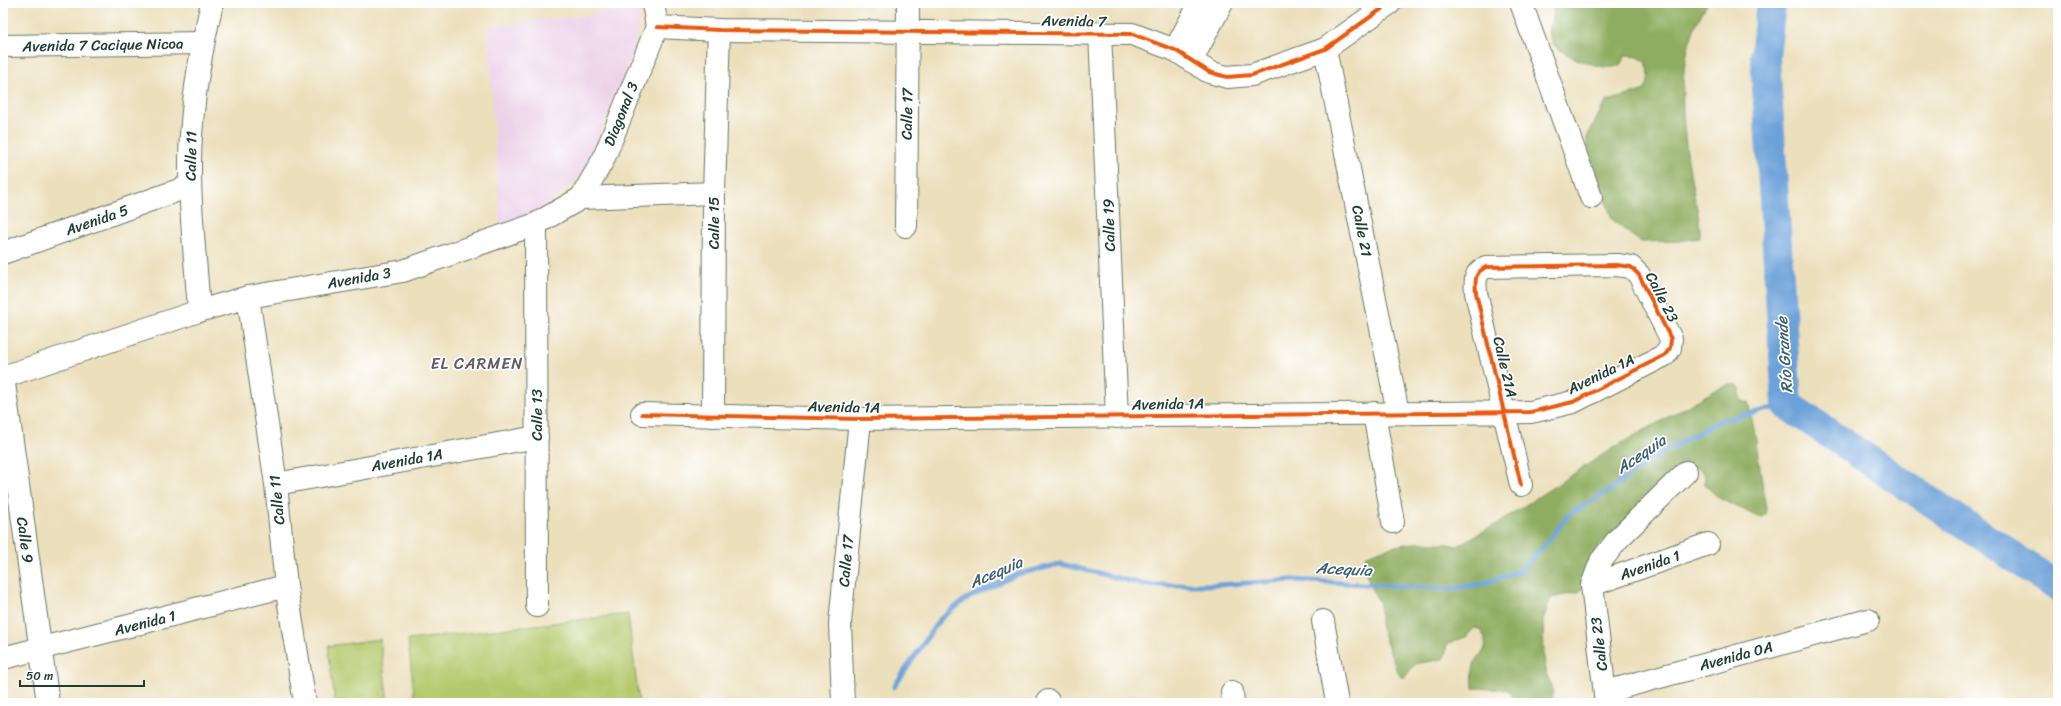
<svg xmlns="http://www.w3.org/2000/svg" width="2061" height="706" viewBox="0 0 2061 706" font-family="Sriracha,sans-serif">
<rect width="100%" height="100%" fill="#fff"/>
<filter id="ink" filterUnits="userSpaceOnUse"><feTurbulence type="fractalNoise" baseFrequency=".025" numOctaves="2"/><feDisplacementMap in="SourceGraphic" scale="8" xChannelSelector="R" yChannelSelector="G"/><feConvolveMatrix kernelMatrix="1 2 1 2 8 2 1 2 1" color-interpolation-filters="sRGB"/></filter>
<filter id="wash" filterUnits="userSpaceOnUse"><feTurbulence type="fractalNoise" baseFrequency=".012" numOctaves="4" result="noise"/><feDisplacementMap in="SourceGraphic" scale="16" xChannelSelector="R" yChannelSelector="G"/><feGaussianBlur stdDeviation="0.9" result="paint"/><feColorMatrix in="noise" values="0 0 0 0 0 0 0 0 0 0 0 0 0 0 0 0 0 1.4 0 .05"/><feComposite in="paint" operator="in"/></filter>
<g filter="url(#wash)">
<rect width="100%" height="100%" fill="#ecdfbc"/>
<path fill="#ecd1e9" d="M639 9 638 29 631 60 584 172 550 203 525 219 500 227 488 26Z"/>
<g fill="#b4c96d" stroke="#6a8350">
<path d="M628 614 639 703H415L408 640Z"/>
<path d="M380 639 388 703H335L328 646Z"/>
</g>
<g fill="#8fad60" stroke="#57754a">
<path d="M1553 3H1708C1672 56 1682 124 1692 184 1695 201 1701 221 1700 238L1679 241 1640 242 1612 219 1587 147V137L1602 108 1608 101 1645 90C1653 71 1649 55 1625 55L1621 64C1610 75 1558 55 1552 42 1545 26 1556 16 1553 3Z"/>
<path d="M1729 385H1738L1740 388V397L1743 402H1748L1754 428 1766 509V514L1763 517H1758L1719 498 1705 485V474L1698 468 1684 467 1602 542 1587 563 1582 589 1579 592 1551 598 1543 619 1544 657 1547 677 1552 685 1553 703H1516L1508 690 1473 688C1472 678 1472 668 1476 659 1478 656 1481 655 1483 652 1488 644 1485 635 1479 629L1474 628 1466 637 1451 642 1446 646V653L1443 659 1415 664 1405 677H1401L1396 669 1380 625V603L1371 588 1366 573 1365 556C1392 544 1428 538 1456 546L1495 525 1613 448 1714 391Z"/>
</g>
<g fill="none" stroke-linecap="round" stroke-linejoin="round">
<path stroke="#6ca1d9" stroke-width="5" d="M894 687 939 620 966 599 1018 574 1061 564 1146 585H1216L1293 580 1449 589 1486 583 1521 570 1545 545 1568 515 1612 489 1647 462 1719 421 1787 405"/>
<path stroke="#6ca1d9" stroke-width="30" d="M1771 3 1765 57 1787 405 2058 587"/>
</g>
</g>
<g filter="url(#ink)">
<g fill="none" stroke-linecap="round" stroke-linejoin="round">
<g stroke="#677664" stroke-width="24">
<g id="minor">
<path d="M653 3 657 27"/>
<path d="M1521 3 1591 197"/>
<path d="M657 27 719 30 1132 34 1175 50 1209 72 1227 77 1252 75 1325 49 1390 3"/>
<path d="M1100 33 1117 417"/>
<path d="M3 46 203 43"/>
<path d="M1325 49 1398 413"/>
<path d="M1175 50 1200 3"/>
<path d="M1191 61 1222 3"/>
<path d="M581 198 603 160 657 27"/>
<path d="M536 224 537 606"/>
<path d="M906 226 908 3"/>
<path d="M3 253 190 186"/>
<path d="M248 297 276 484 286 586 305 703"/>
<path d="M199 311C195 248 186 185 192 123 195 83 203 42 212 3"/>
<path d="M3 376 48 703"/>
<path d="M3 377 199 311 248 297 403 271 536 224 581 198 714 193"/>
<path d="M1374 413 1393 522"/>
<path d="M642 414 860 419 1531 412 1573 402 1665 355 1670 348 1671 339 1639 275 1631 267 1617 265 1486 267C1474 273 1475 280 1476 293L1521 485"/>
<path d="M713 416 714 193 719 30"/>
<path d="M276 484 537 437"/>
<path d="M1592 585 1708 544"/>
<path d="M1323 621 1337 703"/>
<path d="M3 658 286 586"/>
<path d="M1232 692 1233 703"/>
<path d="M1605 692 1868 620"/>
<path d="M1048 701V703"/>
<path d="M843 703 840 623 860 419"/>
<path d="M1606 703 1592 585 1601 561 1618 539 1686 472"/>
</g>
</g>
<use href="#minor" stroke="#fff" stroke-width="22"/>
<g stroke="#fff" stroke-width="6">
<g id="cycleway">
<path d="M657 27 719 30 1132 34 1175 50 1209 72 1227 77 1252 75 1325 49 1390 3"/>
<path d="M642 414 860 419 1531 412 1573 402 1665 355 1670 348 1671 339 1639 275 1631 267 1617 265 1486 267C1474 273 1475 280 1476 293L1521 485"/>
</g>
</g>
<use href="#cycleway" stroke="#e8590c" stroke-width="4"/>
</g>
</g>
<g text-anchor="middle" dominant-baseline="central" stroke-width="3.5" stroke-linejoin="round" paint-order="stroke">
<g font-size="15" fill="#1f3d34" stroke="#fff">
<text transform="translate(1074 21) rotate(1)">Avenida 7</text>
<text transform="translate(103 45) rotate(-1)">Avenida 7 Cacique Nicoa</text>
<text transform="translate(621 114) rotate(-68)">Diagonal 3</text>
<text transform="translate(907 114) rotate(-89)">Calle 17</text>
<text transform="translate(191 156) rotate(-89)">Calle 11</text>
<text transform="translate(97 220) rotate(-19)">Avenida 5</text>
<text transform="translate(714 223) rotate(-90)">Calle 15</text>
<text transform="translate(1109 225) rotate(-92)">Calle 19</text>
<text transform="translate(1362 231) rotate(79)">Calle 21</text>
<text transform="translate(359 278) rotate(-10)">Avenida 3</text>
<text transform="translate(1662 297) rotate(63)">Calle 23</text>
<text transform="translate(1505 367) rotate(77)">Calle 21A</text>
<text transform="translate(1601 374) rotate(-26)">Avenida 1A</text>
<text transform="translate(1168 404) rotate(-1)">Avenida 1A</text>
<text transform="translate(844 407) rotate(1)">Avenida 1A</text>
<text transform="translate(537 415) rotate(-90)">Calle 13</text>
<text transform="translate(407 460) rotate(-10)">Avenida 1A</text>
<text transform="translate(277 500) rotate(-96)">Calle 11</text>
<text transform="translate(25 540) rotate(82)">Calle 9</text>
<text transform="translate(846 561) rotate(-85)">Calle 17</text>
<text transform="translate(1650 565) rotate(-19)">Avenida 1</text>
<text transform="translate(145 623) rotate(-14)">Avenida 1</text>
<text transform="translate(1599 644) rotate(-97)">Calle 23</text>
<text transform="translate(1736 656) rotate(-15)">Avenida 0A</text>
</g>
<g font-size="16" font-style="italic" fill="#3a606e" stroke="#fff">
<text transform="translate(1784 355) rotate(-94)">Río Grande</text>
<text transform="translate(1641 454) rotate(-34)">Acequia</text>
<text transform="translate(1344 569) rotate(3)">Acequia</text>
<text transform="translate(996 572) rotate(-23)">Acequia</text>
</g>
<g font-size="16" letter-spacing="1" fill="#605c66" stroke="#fff">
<text x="477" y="363">EL CARMEN</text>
</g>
</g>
<rect width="2061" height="706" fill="none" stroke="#fff" stroke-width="16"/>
<path d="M20 680v6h124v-6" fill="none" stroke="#1f3d34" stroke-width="2"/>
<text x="26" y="680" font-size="12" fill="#1f3d34" stroke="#ffffff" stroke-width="3" paint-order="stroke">50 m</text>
</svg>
